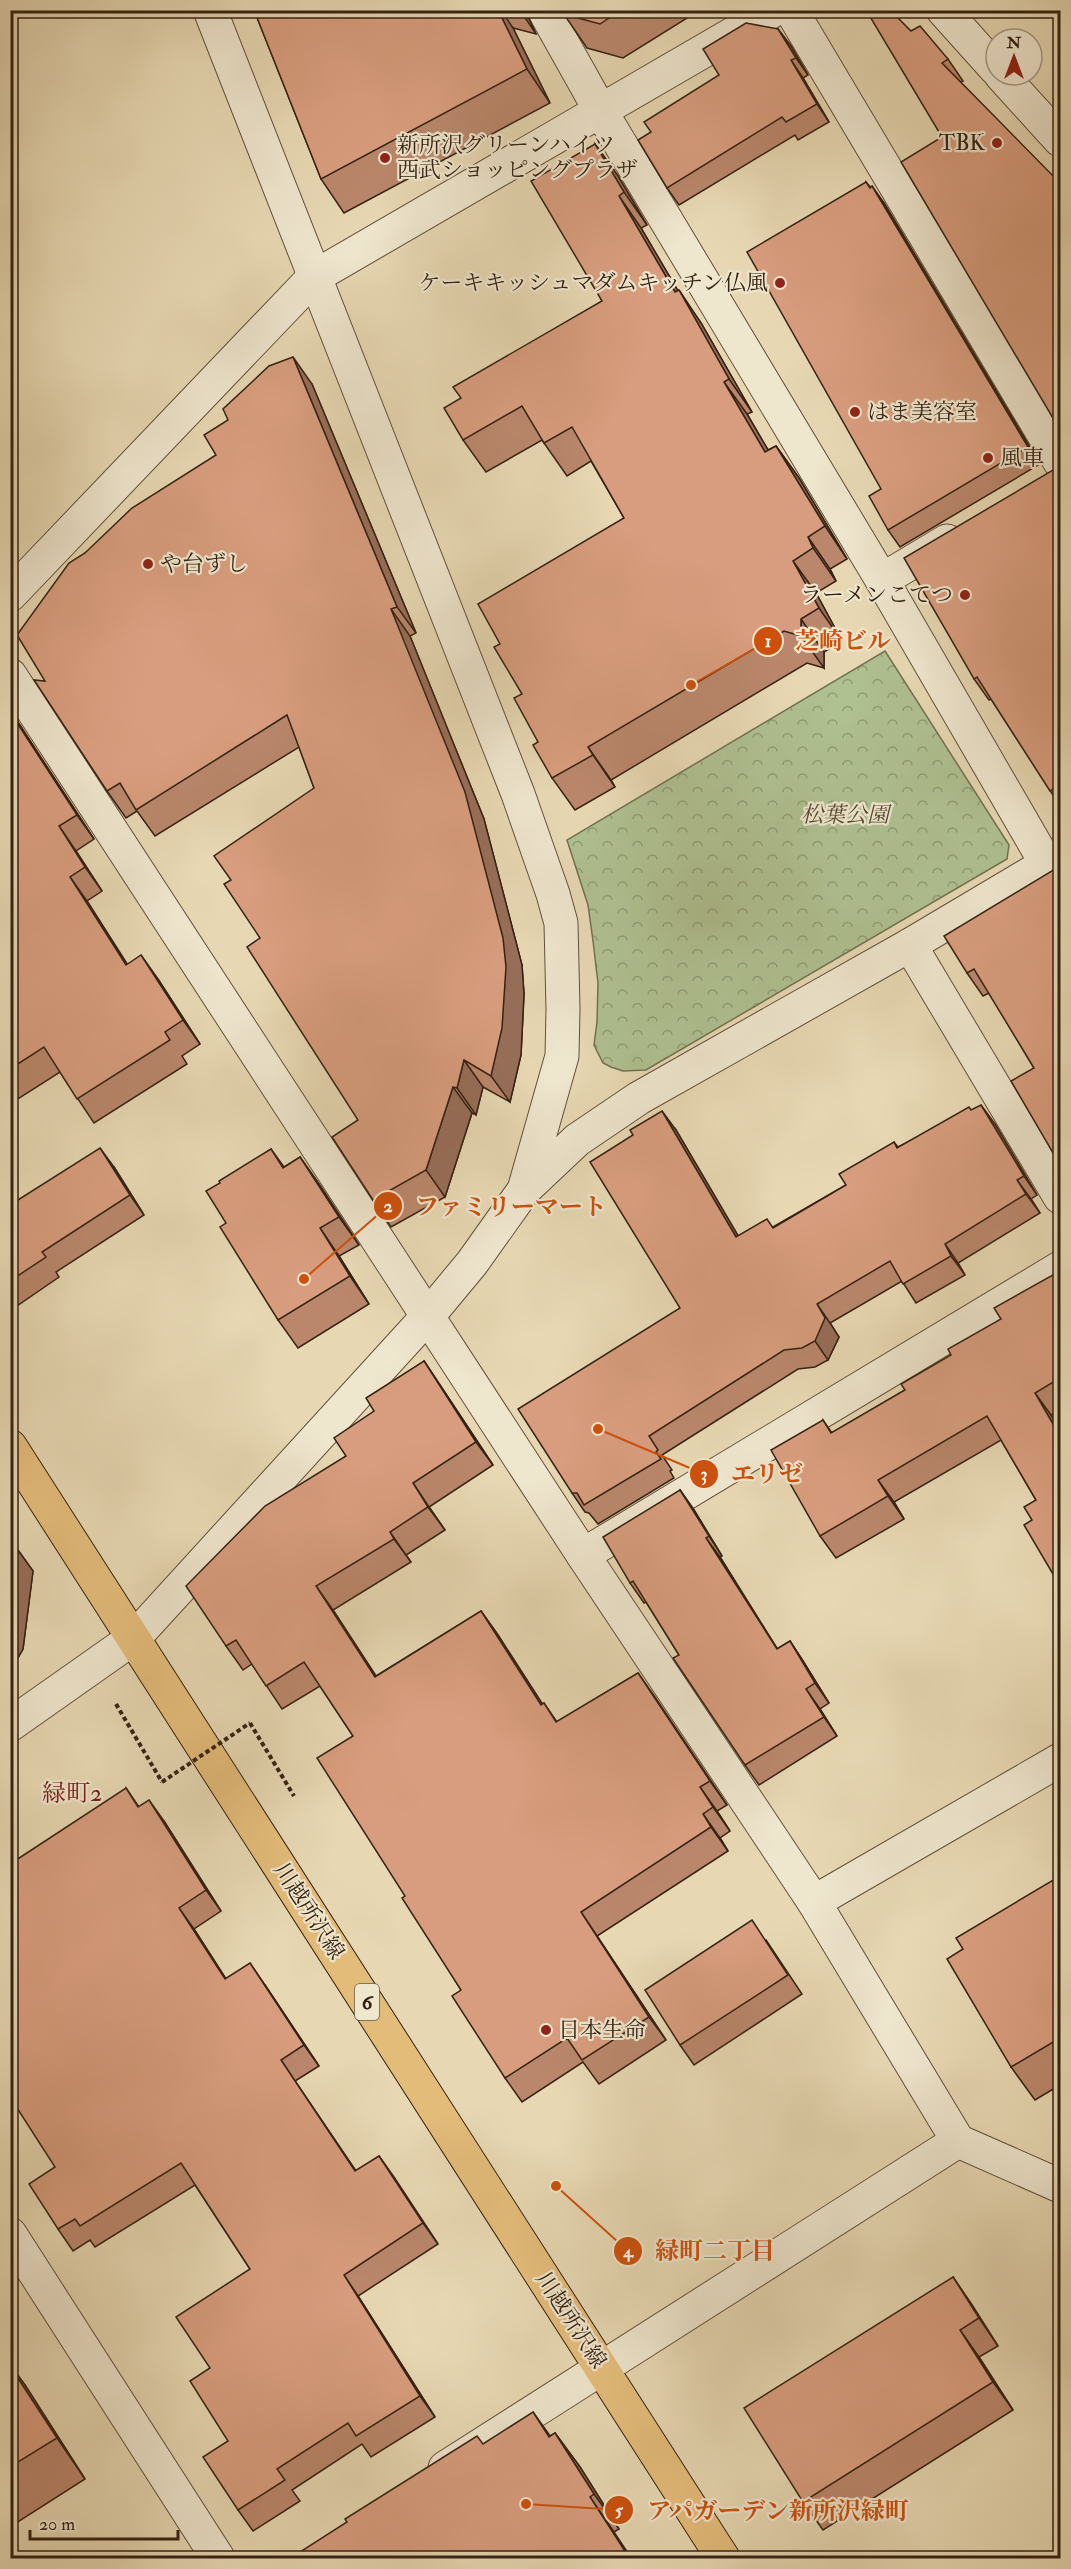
<svg xmlns="http://www.w3.org/2000/svg" width="1071" height="2569" viewBox="0 0 1071 2569" font-family="'IM FELL Double Pica','Noto Serif JP',serif">
<defs>
<pattern id="park-crowns" width="20" height="18" patternUnits="userSpaceOnUse" patternTransform="scale(1.5)"><rect width="20" height="18" fill="#afc091"/><path d="M2 6a3 3 0 1 1 6 0M12 15a3 3 0 1 1 6 0" fill="none" stroke="#8f9c75"/></pattern>
</defs>
<rect width="100%" height="100%" fill="#e7d8b3"/>
<filter id="stains"><feTurbulence type="fractalNoise" baseFrequency=".00333" numOctaves="4"/><feColorMatrix values="0 0 0 0 .2 0 0 0 0 .09 0 0 0 0 .02 0 0 0 .5 -.17"/></filter>
<radialGradient id="worn" r=".72"><stop offset=".6" stop-color="#630" stop-opacity="0"/><stop offset="1" stop-color="#630" stop-opacity=".3"/></radialGradient>
<path fill="url(#park-crowns)" stroke="#727152" stroke-width="1.5" d="M885 651 1009 845 1007 859 646 1070 623 1071 611 1067 603 1063 594 1045 597 1022 598 983 593 941 588 905 567 840Z"/>
<g fill="none" stroke-linecap="round" stroke-linejoin="round">
<g stroke="#62503a" stroke-width="35">
<g id="minor">
<path d="M544 10 600 110 882 580 1046 863"/>
<path d="M791 10 1060 462"/>
<path d="M943 10 996 69"/>
<path d="M1001 75 1060 140"/>
<path d="M882 580 947 541"/>
<path d="M10 675 583 1555 814 1902 958 2141 1060 2186"/>
<path d="M910 945 1060 1197"/>
<path d="M524 1190 577 1140 639 1098 910 945 1060 856"/>
<path d="M583 1555 1060 1268"/>
<path d="M814 1902 1060 1760"/>
<path d="M10 2234 218 2558"/>
<path d="M445 2468 958 2141"/>
</g>
</g>
<g stroke="#62503a" stroke-width="35">
<g id="tertiary">
<path d="M10 595 314 277 774 10"/>
<path d="M10 1725 135 1637 428 1316 472 1263 524 1190 562 1056 563 1009 561 923 553 894 518 794 210 10"/>
</g>
</g>
<g stroke="#352212" stroke-width="35">
<path id="primary" d="M10 1446 723 2558"/>
</g>
<g stroke="#352212" stroke-width="4" stroke-dasharray="4.5 3" stroke-linecap="butt">
<path d="M116 1704 162 1782"/>
<path d="M250 1723 294 1796"/>
</g>
<use href="#minor" stroke="#efe6ce" stroke-width="33"/>
<use href="#tertiary" stroke="#efe6ce" stroke-width="33"/>
<use href="#primary" stroke="#e4bc7a" stroke-width="33"/>
<path stroke="#352212" stroke-width="4" stroke-dasharray="4.5 3" stroke-linecap="butt" d="M162 1782 250 1723"/>
</g>
<g fill="#ba876c" stroke="#352212" stroke-width="1.5">
<path d="M254 10H525L536 34 513 28 550 103 344 213 321 179Z"/>
<path d="M561 10H700L623 58 587 48Z"/>
<path d="M778 29 791 46 808 75 803 78 829 122 798 140 795 135 679 205 667 188 719 75Z"/>
<path d="M911 31 948 59 963 81 961 82 942 137Z"/>
<path d="M595 144 618 176 647 225 641 228 678 291 701 323 752 412 747 414 768 450 776 446 799 478 847 559 830 569 836 581 816 593 842 641 824 652V668L807 663 611 780 615 787 575 810 552 778 538 742 522 694 500 644 624 518 591 461 567 476 542 440 486 472 463 440 461 398 602 301Z"/>
<path d="M866 182 884 203 1040 464 900 547 888 530 881 489Z"/>
<path d="M312 384 416 633 410 636 484 819 522 965 524 994 521 1055 510 1102 483 1087 476 1115 472 1113 445 1197 391 1227 373 1200 358 1120 260 938 231 880 314 788 299 747 155 836 137 811 126 818 107 791 45 681 85 553Z"/>
<path d="M1060 462V806L991 699 989 700 974 679 1055 469Z"/>
<path d="M10 710 94 839 76 851 102 891 87 901 127 964 158 979 200 1044 182 1056 187 1064 94 1123 60 1072 10 1104Z"/>
<path d="M1060 866V1163L1053 1153 1034 1068 989 993 983 996 967 973Z"/>
<path d="M971 1110 995 1124 1037 1195 1031 1199 1040 1213 958 1263 965 1275 916 1303 902 1281 830 1323 839 1337 828 1360 815 1367 798 1369 662 1455 672 1470 670 1471 674 1478 598 1524 589 1513 585 1512 572 1493 680 1308 676 1130 738 1236 773 1227 846 1185 894 1142 898 1147Z"/>
<path d="M271 1149 284 1167 300 1157 319 1184 359 1245 339 1256 369 1304 298 1348 278 1320 220 1183Z"/>
<path d="M114 1167 144 1215 56 1272 59 1277 11 1310 10 1205Z"/>
<path d="M1060 1271V1410L1051 1415 1060 1431V1586L1032 1520 1036 1500 1001 1440 894 1502 904 1519 836 1558 820 1536 823 1420 832 1433 905 1390 1001 1319Z"/>
<path d="M424 1361 493 1465 429 1507 445 1530 406 1555 411 1562 333 1610 376 1676 481 1611 498 1635 542 1704 544 1703 557 1722 638 1673 727 1805 717 1811 730 1831 720 1838 728 1851 597 1936 666 2040 599 2084 583 2062 522 2102 505 2078 461 1990 405 1896 353 1736 320 1686 282 1709 252 1664 243 1670 226 1646 374 1411Z"/>
<path d="M680 1490 694 1510 722 1556 720 1557 777 1649 790 1641 803 1661 829 1703 820 1709 837 1736 759 1785 745 1765 679 1655 646 1602 644 1603 630 1583Z"/>
<path d="M15 1546 33 1571 23 1649 15 1663 10 1665V1549Z"/>
<path d="M126 1788 139 1807 164 1821 221 1911 194 1929 226 1979 265 1985 319 2066 295 2081 356 2171 379 2156 438 2244 358 2296 435 2417 371 2457 362 2444 292 2490 300 2501 253 2531 238 2510 228 2441 210 2368 250 2269 195 2185 95 2247 90 2240 73 2251 58 2229 55 2167Z"/>
<path d="M1060 1876V2085L1035 2100 1011 2067 963 1949Z"/>
<path d="M766 1940 802 1994 694 2065 680 2045Z"/>
<path d="M953 2277 972 2305 998 2346 979 2357 1013 2410 823 2530 803 2502Z"/>
<path d="M10 2366 25 2385 85 2479 10 2527Z"/>
<path d="M555 2433 580 2467 619 2529 614 2532 483 2444 550 2436Z"/>
</g>
<g fill="#976e58" stroke="#352212" stroke-width="1.5">
<path d="M498 10H501L513 28 550 103 527 69Z"/>
<path d="M520 10H525L536 34Z"/>
<path d="M778 29 791 46 808 75 796 58Z"/>
<path d="M791 60 803 78 829 122 817 104Z"/>
<path d="M595 144 618 176 647 225 624 192Z"/>
<path d="M872 186 884 203 1040 464 1028 447Z"/>
<path d="M619 196 641 228 698 325 675 292Z"/>
<path d="M679 290 701 323 752 412 729 379Z"/>
<path d="M293 357 312 384 416 633 397 607Z"/>
<path d="M724 382 747 414 788 484 765 452Z"/>
<path d="M776 446 799 478 847 559 825 526Z"/>
<path d="M808 537 830 569 836 581 813 548Z"/>
<path d="M793 561 816 593 842 641 819 608Z"/>
<path d="M391 609 410 636 484 819 522 965 524 994 521 1055 510 1102 491 1076Z"/>
<path d="M801 619 824 652V668L801 636Z"/>
<path d="M10 710 94 839 77 815 10 712Z"/>
<path d="M588 747 611 780 615 787 593 755Z"/>
<path d="M59 826 76 851 102 891 85 867Z"/>
<path d="M70 877 87 901 143 989 126 965Z"/>
<path d="M141 955 158 979 200 1044 183 1020Z"/>
<path d="M464 1060 483 1087 476 1115 457 1088Z"/>
<path d="M453 1087 472 1113 445 1197 426 1170Z"/>
<path d="M981 1105 995 1124 1037 1195 1024 1176Z"/>
<path d="M662 1111 676 1130 750 1256 736 1237Z"/>
<path d="M100 1148 114 1167 144 1215 130 1195Z"/>
<path d="M300 1157 319 1184 359 1245 339 1217Z"/>
<path d="M1017 1180 1031 1199 1040 1213 1026 1194Z"/>
<path d="M320 1228 339 1256 369 1304 350 1276Z"/>
<path d="M945 1244 958 1263 965 1275 951 1256Z"/>
<path d="M817 1304 830 1323 839 1337 828 1360 815 1341Z"/>
<path d="M424 1361 440 1385 493 1465 476 1442Z"/>
<path d="M1035 1393 1051 1415 1060 1431V1436Z"/>
<path d="M878 1480 894 1502 904 1519 888 1496Z"/>
<path d="M413 1483 429 1507 445 1530 428 1507Z"/>
<path d="M680 1490 694 1510 722 1556 709 1536Z"/>
<path d="M390 1532 406 1555 411 1562 394 1539Z"/>
<path d="M706 1538 720 1557 790 1669 777 1649Z"/>
<path d="M15 1546 33 1571 23 1649 15 1663 10 1657V1581Z"/>
<path d="M316 1586 333 1610 392 1701 375 1677Z"/>
<path d="M481 1611 498 1635 558 1728 541 1705Z"/>
<path d="M790 1641 803 1661 829 1703 815 1683Z"/>
<path d="M638 1673 655 1697 727 1805 710 1781Z"/>
<path d="M806 1689 820 1709 837 1736 824 1717Z"/>
<path d="M700 1787 717 1811 730 1831 713 1807Z"/>
<path d="M149 1800 164 1821 221 1911 206 1890Z"/>
<path d="M703 1814 720 1838 728 1851 711 1827Z"/>
<path d="M179 1908 194 1929 240 2001 225 1979Z"/>
<path d="M581 1912 597 1936 666 2040 649 2017Z"/>
<path d="M250 1963 265 1985 319 2066 304 2045Z"/>
<path d="M281 2060 295 2081 370 2192 355 2171Z"/>
<path d="M379 2156 394 2177 438 2244 423 2223Z"/>
<path d="M344 2275 358 2296 435 2417 420 2396Z"/>
<path d="M953 2277 972 2305 998 2346 979 2318Z"/>
<path d="M960 2330 979 2357 1013 2410 993 2382Z"/>
<path d="M10 2364 25 2385 85 2479 57 2438 10 2366Z"/>
<path d="M533 2412 558 2447 549 2437Z"/>
<path d="M555 2433 580 2467 619 2529 594 2494Z"/>
<path d="M590 2497 614 2532 632 2559H630Z"/>
</g>
<g fill="#d89d7e" stroke="#352212" stroke-width="1.5">
<path d="M254 10H498L527 69 321 179Z"/>
<path d="M561 10H621L600 24 563 14Z"/>
<path d="M866 10H890L911 31 920 26 948 59 942 63 1060 183V430L901 162 942 137Z"/>
<path d="M746 23 778 29 796 58 791 60 817 104 786 122 782 117 667 188 638 140 651 132 644 122 719 75 703 49Z"/>
<path d="M595 144 624 192 619 196 675 292 679 290 729 379 724 382 765 452 776 446 825 526 808 537 813 548 793 561 819 608 801 619V636L784 631 588 747 593 755 552 778 533 745 538 742 514 698 522 694 494 647 500 644 478 604 624 518 572 427 544 443 522 406 463 440 444 408 461 398 453 387 602 301 531 181Z"/>
<path d="M866 182 870 188 872 186 1028 447 888 530 869 496 881 489 747 252Z"/>
<path d="M293 357 397 607 391 609 465 792 503 938 506 967 502 1028 491 1076 464 1060 457 1088 453 1087 426 1170 373 1200 332 1137 358 1120 247 947 260 938 224 884 231 880 214 856 314 788 287 715 136 810 120 783 107 791 34 680 45 681 17 635 69 563 85 553 132 508 216 455 204 435 228 420 223 409 269 366Z"/>
<path d="M1060 462V784L1050 791 977 677 974 679 904 558 1055 469Z"/>
<path d="M10 712 77 815 59 826 85 867 70 877 126 965 141 955 183 1020 165 1032 170 1040 77 1099 44 1047 10 1069Z"/>
<path d="M1060 866V1149L1053 1153 1011 1081 1034 1068 974 969 967 973 944 936Z"/>
<path d="M981 1105 1024 1176 1017 1180 1026 1194 945 1244 951 1256 903 1284 890 1261 817 1304 825 1318 815 1341 802 1348 784 1350 649 1436 658 1450 656 1452 661 1459 584 1505 577 1493H572L518 1409 680 1308 590 1162 633 1135 630 1130 662 1111 736 1237 767 1219 773 1228 846 1185 839 1174 894 1142 897 1148 969 1107 971 1110Z"/>
<path d="M100 1148 130 1195 42 1252 46 1257 10 1281V1205Z"/>
<path d="M271 1149 283 1168 300 1157 339 1217 320 1228 350 1276 278 1320 220 1227 226 1223 206 1191 220 1183 219 1181Z"/>
<path d="M1060 1271V1378L1035 1393 1060 1436V1586L1024 1525 1032 1520 1024 1507 1036 1500 987 1416 878 1480 888 1496 820 1536 771 1450 823 1420 831 1433 905 1390 901 1384 951 1355 948 1349 1001 1319 994 1308Z"/>
<path d="M424 1361 476 1442 413 1483 428 1507 390 1532 394 1539 316 1586 375 1677 481 1611 541 1705 544 1703 556 1722 638 1673 710 1781 700 1787 713 1807 703 1814 711 1827 581 1912 649 2017 582 2060 567 2038 505 2078 452 1996 461 1990 402 1898 405 1896 317 1758 353 1736 304 1662 266 1686 236 1640 226 1646 186 1586 265 1506 346 1456 334 1438 374 1411 366 1398Z"/>
<path d="M680 1490 709 1536 706 1538 777 1649 790 1641 815 1683 806 1689 824 1717 745 1765 673 1658 679 1655 633 1581 630 1583 603 1537Z"/>
<path d="M15 1546 10 1581V1549Z"/>
<path d="M126 1788 138 1807 149 1800 206 1890 179 1908 225 1979 250 1963 304 2045 281 2060 355 2171 379 2156 423 2223 344 2275 420 2396 356 2436 348 2423 277 2469 285 2480 238 2510 203 2457 228 2441 190 2381 210 2368 176 2317 250 2269 181 2163 80 2226 75 2219 58 2229 29 2184 55 2167 10 2097V1864Z"/>
<path d="M1060 1876V2038L1011 2067 947 1959 963 1949 956 1938Z"/>
<path d="M752 1920 788 1975 680 2045 645 1990Z"/>
<path d="M953 2277 979 2318 960 2330 993 2382 803 2502 744 2408Z"/>
<path d="M10 2366 57 2438 10 2467Z"/>
<path d="M533 2412 549 2437 555 2433 594 2494 590 2497 630 2559H289L347 2522 345 2519 477 2436 483 2444Z"/>
</g>
<g fill="#8f2418" stroke="#efe6ce" stroke-width="2">
<circle cx="997" cy="143" r="6"/>
<circle cx="385" cy="158" r="6"/>
<circle cx="780" cy="283" r="6"/>
<circle cx="855" cy="412" r="6"/>
<circle cx="988" cy="458" r="6"/>
<circle cx="148" cy="564" r="6"/>
<circle cx="965" cy="595" r="6"/>
<circle cx="546" cy="2030" r="6"/>
</g>
<g text-anchor="middle" dominant-baseline="central" stroke-width="4.5" stroke-linejoin="round" paint-order="stroke">
<rect fill="#efe6ce" stroke="#6d5d4a" stroke-width="1.5" x="355" y="1984" width="24" height="36" rx="4.5"/>
<g font-size="21" font-weight="bold" fill="#352212">
<text x="367" y="2002">6</text>
</g>
<g font-size="22" fill="#352212" stroke="#efe6ce" text-anchor="start">
<text x="985" y="143" text-anchor="end">TBK</text>
<text x="397" y="145">新所沢グリーンハイツ<tspan x="397" dy="25">西武ショッピングプラザ</tspan></text>
<text x="768" y="283" text-anchor="end">ケーキキッシュマダムキッチン仏風</text>
<text x="867" y="412">はま美容室</text>
<text x="1000" y="458">風車</text>
<text x="160" y="564">や台ずし</text>
<text x="953" y="595" text-anchor="end">ラーメンこてつ</text>
<text x="558" y="2030">日本生命</text>
</g>
<g font-size="22" font-style="italic" fill="#544a32" stroke="#efe6ce">
<text x="845" y="815">松葉公園</text>
</g>
<g font-size="22" fill="#352212" stroke="#efe6ce">
<text transform="translate(309 1911) rotate(57)">川越所沢線</text>
<text transform="translate(571 2320) rotate(57)">川越所沢線</text>
</g>
<g font-size="24" fill="#7a1f14" stroke="#efe6ce">
<text x="72" y="1793">緑町2</text>
</g>
</g>
<path fill="none" stroke="#cd510d" stroke-width="2" d="M691 685L768 641M304 1279L388 1206M598 1429L704 1474M556 2186L628 2251M526 2504L619 2510"/>
<g fill="#cd510d" stroke="#efe6ce" stroke-width="2">
<circle cx="691" cy="685" r="6"/>
<circle cx="304" cy="1279" r="6"/>
<circle cx="598" cy="1429" r="6"/>
<circle cx="556" cy="2186" r="6"/>
<circle cx="526" cy="2504" r="6"/>
<circle cx="768" cy="641" r="15"/>
<circle cx="388" cy="1206" r="15"/>
<circle cx="704" cy="1474" r="15"/>
<circle cx="628" cy="2251" r="15"/>
<circle cx="619" cy="2510" r="15"/>
</g>
<g font-size="18" text-anchor="middle" font-weight="bold" fill="#fff">
<text x="768" y="647">1</text>
<text x="388" y="1212">2</text>
<text x="704" y="1480">3</text>
<text x="628" y="2257">4</text>
<text x="619" y="2516">5</text>
</g>
<g font-size="24" text-anchor="middle" font-weight="bold" fill="#cd510d" stroke="#efe6ce" stroke-width="4.5" stroke-linejoin="round" paint-order="stroke">
<text x="843" y="649">芝崎ビル</text>
<text x="511" y="1215">ファミリーマート</text>
<text x="767" y="1482">エリゼ</text>
<text x="715" y="2259">緑町二丁目</text>
<text x="778" y="2519">アパガーデン新所沢緑町</text>
</g>
<rect width="1071" height="2569" fill="none" stroke="#e7d8b3" stroke-width="36"/>
<rect x="12" y="12" width="1047" height="2545" fill="none" stroke="#352212" stroke-width="3"/>
<rect x="18" y="18" width="1035" height="2533" fill="none" stroke="#352212" stroke-width="1.5"/>
<g transform="translate(1014 57)"><circle r="28" fill="#efe6ce" stroke="#a59883" stroke-width="1.5"/>
<path d="M0-4.5L10 22L0 15L-10 22Z" fill="#8f2418"/>
<text y="-9" font-size="16" font-weight="bold" text-anchor="middle" fill="#352212">N</text>
</g>
<path d="M30 2530v9h148v-9" fill="none" stroke="#352212" stroke-width="3"/>
<text x="39" y="2530" font-size="18" fill="#352212" stroke="#efe6ce" stroke-width="4.5" paint-order="stroke">20 m</text>
<rect width="100%" height="100%" filter="url(#stains)"/>
<rect width="100%" height="100%" fill="url(#worn)"/>
</svg>
